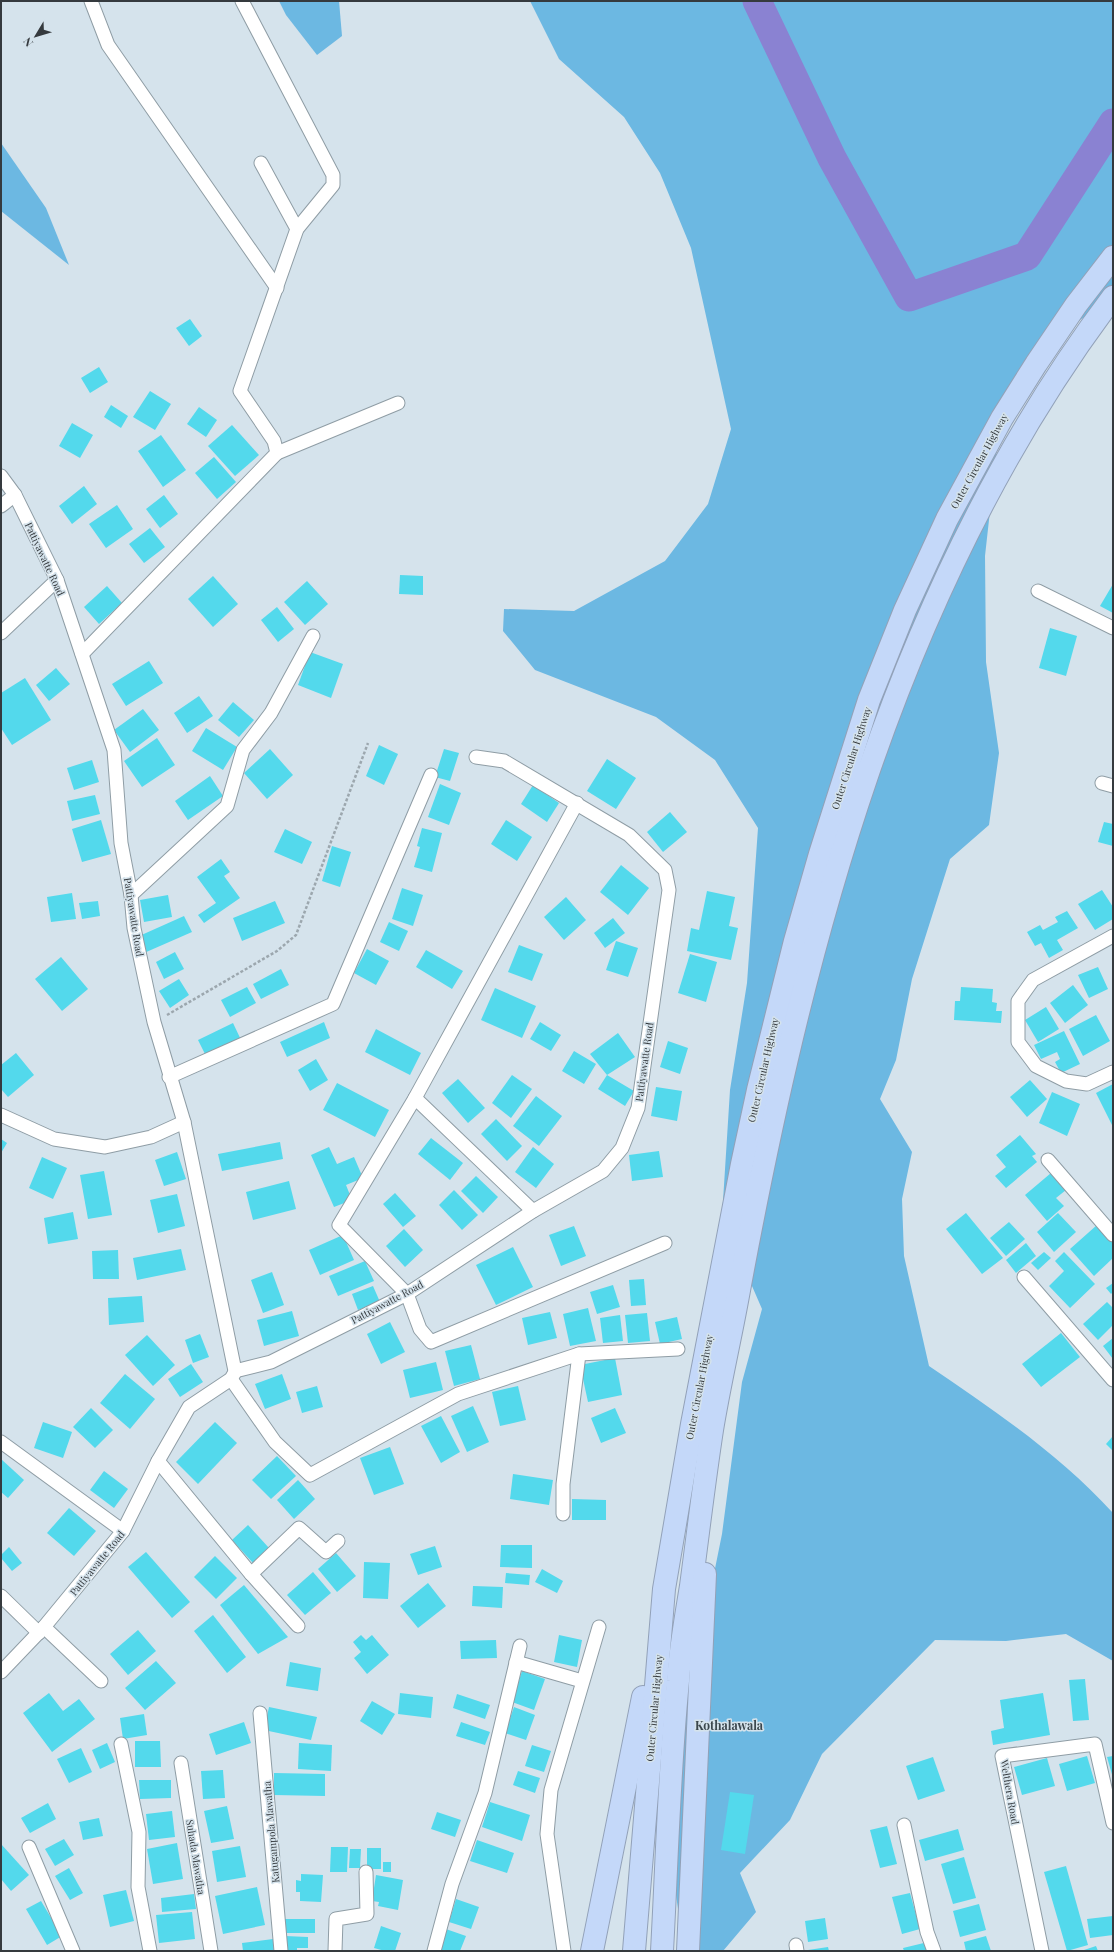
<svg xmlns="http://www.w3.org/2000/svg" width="1114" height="1952" viewBox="0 0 1114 1952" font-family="'Playfair Display',serif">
<rect width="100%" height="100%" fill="#d5e3ec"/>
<g fill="#6cb8e2">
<path d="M279 1H339L342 36 317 55 286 15Z"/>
<path d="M530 1H1113V305L1097 309 1031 351 999 430 985 556 986 662 999 753 989 825 950 859 912 979 896 1060 880 1099 912 1152 902 1199 904 1256 929 1366C994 1410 1060 1455 1113 1513V1661L1066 1634 1006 1641 935 1640 822 1754 790 1820 740 1873 756 1912 723 1951H684L674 1881V1739L701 1638 722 1534 742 1382 762 1309 722 1217 730 1090 747 983 758 828 715 760 656 717 535 670 503 631 504 609 574 611 665 561 708 504 731 429 691 248 660 173 624 117 559 59Z"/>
<path d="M1 143 46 208 69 265 1 211Z"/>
</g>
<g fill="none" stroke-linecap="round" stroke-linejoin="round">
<path stroke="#8a82d2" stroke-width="29" d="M757 1 832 158 909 297 1027 256 1113 123"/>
</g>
<g fill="#53d9ec">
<path d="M190 319 202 336 189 346 176 328Z"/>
<path d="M99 367 108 382 90 393 81 378Z"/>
<path d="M150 391 171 404 155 430 133 417Z"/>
<path d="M111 405 128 416 121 428 104 417Z"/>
<path d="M199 407 217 420 206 437 187 424Z"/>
<path d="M72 423 93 435 80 458 59 446Z"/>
<path d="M232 425 259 455 235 476 208 446Z"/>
<path d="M161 435 186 470 163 487 138 451Z"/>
<path d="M214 457 236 482 217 499 195 473Z"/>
<path d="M84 486 97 504 72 524 59 506Z"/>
<path d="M164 495 178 514 160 528 146 509Z"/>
<path d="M117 505 133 529 106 548 89 524Z"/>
<path d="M150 528 165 547 144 563 129 544Z"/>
<path d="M400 575 423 576V595L399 594Z"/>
<path d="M213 576 238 604 213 627 188 599Z"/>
<path d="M307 581 328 604 305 625 284 602Z"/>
<path d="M1113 584V613L1100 606Z"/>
<path d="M107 586 122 603 99 624 84 607Z"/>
<path d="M277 607 294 629 278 642 261 620Z"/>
<path d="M1050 628 1077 636 1066 676 1039 668Z"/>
<path d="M310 652 343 664 331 698 298 685Z"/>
<path d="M149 661 163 683 126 706 112 684Z"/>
<path d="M56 668 70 684 49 701 36 685Z"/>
<path d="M25 678 51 720 12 745 1 728V693Z"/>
<path d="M199 696 213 716 187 733 174 713Z"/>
<path d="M233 702 254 720 239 737 218 720Z"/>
<path d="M143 709 159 730 130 752 114 730Z"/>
<path d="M206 728 237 747 223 770 192 751Z"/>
<path d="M157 738 175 765 142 787 124 761Z"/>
<path d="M379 745 398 754 384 785 366 776Z"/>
<path d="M270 749 293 775 267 799 244 773Z"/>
<path d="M444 749 459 753 450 781 435 777Z"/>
<path d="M607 759 636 778 616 809 587 791Z"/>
<path d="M92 760 99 782 74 790 67 768Z"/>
<path d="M210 776 223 796 188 820 175 801Z"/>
<path d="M440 784 461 793 449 825 428 817Z"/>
<path d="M533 785 559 803 547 822 521 804Z"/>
<path d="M95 795 100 814 72 821 67 801Z"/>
<path d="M670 812 687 832 663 852 647 832Z"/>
<path d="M101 820 111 854 82 862 72 829Z"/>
<path d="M506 820 532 837 517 861 491 844Z"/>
<path d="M1104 822 1113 824V846L1098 842Z"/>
<path d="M422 828 442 833 432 872 414 867 420 847 417 846Z"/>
<path d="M285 829 312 842 302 864 274 852Z"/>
<path d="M332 846 351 852 340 887 322 881Z"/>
<path d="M221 859 230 872 224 876 240 898 204 923 198 915 216 903 197 877Z"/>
<path d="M621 865 649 888 628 915 600 892Z"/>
<path d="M402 888 423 895 413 926 392 919Z"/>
<path d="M1102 890 1113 907V919L1095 930 1078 904Z"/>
<path d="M707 891 735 897 729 926 738 928 731 960 687 951 691 928 699 930Z"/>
<path d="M72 893 76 919 51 922 47 897Z"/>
<path d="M168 895 172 917 144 922 140 900Z"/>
<path d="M566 897 586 920 564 940 544 917Z"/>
<path d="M98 901 100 916 82 919 79 903Z"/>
<path d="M275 901 285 923 242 941 233 918Z"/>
<path d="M1067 911 1078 928 1057 940 1063 950 1049 958 1041 943 1035 946 1027 932 1040 925 1043 930 1058 922 1055 917Z"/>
<path d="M184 916 192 932 144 953 137 937Z"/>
<path d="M613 918 625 933 605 948 594 933Z"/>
<path d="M389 922 408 931 399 951 380 942Z"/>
<path d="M616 941 638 948 628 977 606 970Z"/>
<path d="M519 945 543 954 532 981 508 972Z"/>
<path d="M367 949 389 961 376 985 354 973Z"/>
<path d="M426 950 463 971 452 989 416 967Z"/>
<path d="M175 952 184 969 164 979 156 962Z"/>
<path d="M690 954 717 962 706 1002 678 993Z"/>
<path d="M61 957 88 989 62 1011 35 979Z"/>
<path d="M1098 967 1108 989 1089 998 1078 975Z"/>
<path d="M281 969 289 985 261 999 253 984Z"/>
<path d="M179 979 189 995 170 1008 159 991Z"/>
<path d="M1073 985 1088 1005 1065 1023 1050 1003Z"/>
<path d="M247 987 256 1003 230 1017 221 1000Z"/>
<path d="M961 987 993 989 992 1002 997 1003 996 1011H1002L1001 1023 954 1020 955 1001H960Z"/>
<path d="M495 988 536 1006 522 1038 481 1020Z"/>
<path d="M1046 1007 1059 1029 1038 1042 1025 1020Z"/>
<path d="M1096 1015 1110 1041 1083 1056 1069 1029Z"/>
<path d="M324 1022 330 1038 287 1057 280 1042Z"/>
<path d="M540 1022 561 1035 551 1051 530 1039Z"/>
<path d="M233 1023 242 1042 207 1058 198 1040Z"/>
<path d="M376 1029 421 1053 410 1075 365 1052Z"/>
<path d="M1064 1031 1080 1064 1061 1073 1055 1062 1060 1059 1057 1052 1041 1059 1034 1045Z"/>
<path d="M618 1033 635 1057 607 1075 590 1054Z"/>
<path d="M668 1041 688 1048 680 1074 660 1067Z"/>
<path d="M574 1051 596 1064 584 1084 562 1071Z"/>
<path d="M16 1053 34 1075 8 1097 1 1089V1065Z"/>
<path d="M316 1059 328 1080 310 1091 298 1070Z"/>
<path d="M512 1075 532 1089 511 1118 492 1103Z"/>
<path d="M607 1075 634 1091 625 1106 598 1089Z"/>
<path d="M458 1079 485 1108 468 1123 442 1093Z"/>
<path d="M1030 1080 1047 1099 1027 1117 1010 1097Z"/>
<path d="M337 1083 389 1110 375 1137 323 1110Z"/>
<path d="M1113 1084V1125H1112L1096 1093Z"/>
<path d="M656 1087 682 1091 677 1121 651 1116Z"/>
<path d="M1052 1092 1080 1104 1067 1136 1039 1123Z"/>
<path d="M536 1096 562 1116 539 1146 513 1126Z"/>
<path d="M496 1119 522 1146 507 1161 481 1134Z"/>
<path d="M1020 1135 1036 1154 1032 1156 1037 1162 1006 1188 995 1176 1006 1167 996 1155Z"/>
<path d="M431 1138 463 1163 450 1180 418 1154Z"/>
<path d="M1 1139 7 1143 1 1153Z"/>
<path d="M280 1142 283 1159 222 1171 218 1154Z"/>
<path d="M329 1147 337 1164 354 1157 363 1178 346 1185 352 1200 334 1207 311 1155Z"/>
<path d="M533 1147 554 1164 536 1188 515 1172Z"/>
<path d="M659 1151 663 1177 632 1181 629 1155Z"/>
<path d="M177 1152 186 1179 164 1186 155 1160Z"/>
<path d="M42 1157 67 1168 53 1199 29 1188Z"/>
<path d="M104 1171 112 1215 88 1219 80 1175Z"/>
<path d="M1051 1173 1066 1190 1056 1198 1064 1206 1047 1221 1025 1195Z"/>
<path d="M476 1176 498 1197 483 1213 461 1191Z"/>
<path d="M289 1181 296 1209 253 1220 246 1192Z"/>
<path d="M454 1190 478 1215 462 1230 439 1205Z"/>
<path d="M395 1193 416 1216 403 1227 383 1204Z"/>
<path d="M177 1194 185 1226 158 1233 150 1200Z"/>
<path d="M73 1212 78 1239 48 1244 44 1218Z"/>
<path d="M966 1213 1003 1258 982 1274 946 1229Z"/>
<path d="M1058 1213 1076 1232 1054 1252 1037 1232Z"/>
<path d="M1009 1222 1025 1239 1006 1256 990 1238Z"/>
<path d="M1097 1225 1113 1242V1258L1094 1276 1070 1249Z"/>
<path d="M574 1226 586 1256 561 1266 549 1235Z"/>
<path d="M404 1229 423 1250 405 1267 386 1246Z"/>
<path d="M343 1235 354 1260 320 1275 309 1250Z"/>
<path d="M1026 1243 1036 1256 1016 1273 1006 1260Z"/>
<path d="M513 1247 533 1287 496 1305 476 1265Z"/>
<path d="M181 1249 186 1270 137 1280 133 1258Z"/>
<path d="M118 1250 119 1279H93L92 1251Z"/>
<path d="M1044 1252 1051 1258 1038 1270 1031 1263Z"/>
<path d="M1064 1252 1095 1284 1070 1308 1049 1286 1064 1271 1055 1261Z"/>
<path d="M365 1261 374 1281 338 1296 329 1276Z"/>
<path d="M272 1272 284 1305 263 1313 251 1280Z"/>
<path d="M644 1279 646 1305 631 1306 629 1280Z"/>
<path d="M1113 1283V1292L1111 1294 1106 1288Z"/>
<path d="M613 1285 620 1307 597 1314 590 1292Z"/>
<path d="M373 1286 380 1302 358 1310 352 1294Z"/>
<path d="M142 1296 144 1322 109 1325 108 1298Z"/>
<path d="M1107 1302 1113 1308V1325L1098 1340 1083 1324Z"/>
<path d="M588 1308 596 1341 570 1346 563 1314Z"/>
<path d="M292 1311 299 1336 264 1346 257 1320Z"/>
<path d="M550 1312 557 1338 528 1345 522 1318Z"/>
<path d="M647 1313 650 1341 628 1343 625 1315Z"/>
<path d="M620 1315 623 1341 603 1343 600 1318Z"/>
<path d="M677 1317 682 1339 660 1344 655 1322Z"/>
<path d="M390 1322 405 1352 381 1364 367 1334Z"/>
<path d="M1061 1333 1080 1357 1041 1387 1022 1364Z"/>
<path d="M200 1334 209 1357 193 1363 185 1340Z"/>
<path d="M147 1335 175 1365 153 1386 125 1355Z"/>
<path d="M1113 1338V1359L1103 1346Z"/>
<path d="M471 1345 480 1379 454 1386 445 1351Z"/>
<path d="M615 1358 622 1395 588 1402 580 1365Z"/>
<path d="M436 1362 443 1390 410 1398 403 1370Z"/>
<path d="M191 1364 203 1382 180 1397 168 1379Z"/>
<path d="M125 1374 155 1399 130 1429 100 1403Z"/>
<path d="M282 1374 291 1399 265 1409 255 1384Z"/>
<path d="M317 1386 323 1407 302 1413 296 1392Z"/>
<path d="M518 1386 526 1420 500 1426 492 1392Z"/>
<path d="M473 1406 489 1442 467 1452 451 1416Z"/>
<path d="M91 1408 113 1430 95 1448 73 1427Z"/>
<path d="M615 1408 626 1433 601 1443 591 1418Z"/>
<path d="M441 1416 460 1452 441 1463 421 1426Z"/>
<path d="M43 1422 72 1432 63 1458 34 1448Z"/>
<path d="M215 1422 237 1443 198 1484 176 1462Z"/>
<path d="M1113 1436V1451L1106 1444Z"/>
<path d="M390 1447 404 1484 374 1495 360 1458Z"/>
<path d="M277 1456 296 1476 271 1499 252 1480Z"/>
<path d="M1 1459 24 1480 8 1498 1 1492Z"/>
<path d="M104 1471 128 1489 114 1508 90 1490Z"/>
<path d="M513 1474 553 1480 549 1505 510 1499Z"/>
<path d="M298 1480 315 1499 294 1519 277 1500Z"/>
<path d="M572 1499 606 1500V1520H572Z"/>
<path d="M69 1508 96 1531 74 1556 47 1533Z"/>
<path d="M248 1525 269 1548 253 1563 232 1540Z"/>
<path d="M501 1545H532V1568L500 1567Z"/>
<path d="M435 1546 442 1567 418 1575 410 1554Z"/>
<path d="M9 1547 22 1563 12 1571 1 1558V1555Z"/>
<path d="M146 1552 190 1602 172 1618 128 1567Z"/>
<path d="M336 1553 356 1576 337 1592 318 1569Z"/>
<path d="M215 1556 237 1578 216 1599 194 1577Z"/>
<path d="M364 1562 390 1563 388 1599 363 1598Z"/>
<path d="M542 1569 563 1581 557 1593 535 1582Z"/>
<path d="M313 1572 331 1593 305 1615 287 1595Z"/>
<path d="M506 1573 530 1575 529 1585 505 1583Z"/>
<path d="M428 1583 446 1606 418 1628 400 1606Z"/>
<path d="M244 1585 288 1637 258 1654 220 1605Z"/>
<path d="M473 1586 503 1587 502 1608 472 1606Z"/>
<path d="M213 1615 246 1657 227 1673 194 1631Z"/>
<path d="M138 1630 156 1651 128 1675 110 1654Z"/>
<path d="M361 1635 366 1640 372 1635 389 1655 367 1674 354 1658 361 1652 353 1642Z"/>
<path d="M559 1635 582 1640 577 1667 554 1662Z"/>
<path d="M496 1640 497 1658 461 1659 460 1641Z"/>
<path d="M156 1661 176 1683 145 1710 125 1688Z"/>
<path d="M290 1662 321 1668 318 1691 286 1686Z"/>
<path d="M522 1671 545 1679 534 1710 512 1702Z"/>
<path d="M1085 1679 1089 1720 1073 1721 1069 1680Z"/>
<path d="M49 1693 63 1711 79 1699 95 1719 52 1752 23 1713Z"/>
<path d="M400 1693 433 1697 431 1718 398 1714Z"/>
<path d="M1043 1693 1050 1735 993 1745 991 1731 1004 1728 1000 1700Z"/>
<path d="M457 1694 490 1705 485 1719 453 1708Z"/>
<path d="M372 1701 395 1714 382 1735 360 1721Z"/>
<path d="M269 1707 317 1717 311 1740 264 1730Z"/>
<path d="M514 1707 535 1715 526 1740 505 1733Z"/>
<path d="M144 1714 147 1735 123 1739 120 1718Z"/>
<path d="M244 1722 251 1743 216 1755 209 1734Z"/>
<path d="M461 1722 490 1732 485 1745 456 1736Z"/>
<path d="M135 1741H160L161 1767H135Z"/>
<path d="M107 1743 115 1762 100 1769 92 1750Z"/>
<path d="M299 1743 332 1745 331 1771 298 1769Z"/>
<path d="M532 1745 551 1751 544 1772 525 1766Z"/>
<path d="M81 1748 92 1772 69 1783 57 1759Z"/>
<path d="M1087 1756 1095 1783 1067 1791 1059 1764Z"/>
<path d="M1113 1756V1778L1107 1757Z"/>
<path d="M933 1757 945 1791 918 1800 906 1766Z"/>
<path d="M1047 1758 1055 1786 1022 1795 1014 1767Z"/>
<path d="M223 1770 225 1798 203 1799 201 1771Z"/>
<path d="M518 1771 540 1778 535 1793 513 1785Z"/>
<path d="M274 1773 325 1774V1796L274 1795Z"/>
<path d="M139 1780H171V1798L140 1799Z"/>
<path d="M730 1792 754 1795 745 1854 721 1850Z"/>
<path d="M490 1802 530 1815 522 1841 482 1827Z"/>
<path d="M48 1803 56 1819 30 1833 21 1818Z"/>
<path d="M227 1806 234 1839 211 1843 204 1811Z"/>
<path d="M172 1811 175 1837 149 1840 146 1814Z"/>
<path d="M437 1812 461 1820 455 1837 431 1829Z"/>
<path d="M99 1818 103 1836 83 1840 79 1822Z"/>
<path d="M887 1826 897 1864 880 1868 870 1830Z"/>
<path d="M958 1829 964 1850 925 1861 919 1840Z"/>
<path d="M64 1839 74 1855 55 1866 45 1849Z"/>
<path d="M477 1840 514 1853 507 1873 470 1861Z"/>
<path d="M177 1843 183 1879 153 1884 147 1849Z"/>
<path d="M1 1844 29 1875 11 1891 1 1879Z"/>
<path d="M240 1846 246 1877 217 1882 212 1851Z"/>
<path d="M331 1847H348L347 1872H330Z"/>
<rect x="367" y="1848" width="14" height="21"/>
<path d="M350 1849H361L360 1868H349Z"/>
<path d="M964 1857 976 1898 953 1904 941 1864Z"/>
<rect x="383" y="1862" width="8" height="10"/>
<path d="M1066 1866 1088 1945 1067 1951 1044 1872Z"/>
<path d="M69 1868 83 1893 70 1900 55 1876Z"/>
<path d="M301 1874 323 1875 321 1902 300 1901V1892H296V1880L301 1881Z"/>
<path d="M376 1875 403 1880 398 1910 378 1906 379 1902 372 1901Z"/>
<path d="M257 1887 265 1925 223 1934 215 1896Z"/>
<path d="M126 1890 134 1921 110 1927 103 1895Z"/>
<path d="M910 1893 920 1929 902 1934 892 1897Z"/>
<path d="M194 1894 196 1909 162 1912 161 1898Z"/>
<path d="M456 1899 479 1907 471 1929 449 1922Z"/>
<path d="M41 1901 62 1936 47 1945 26 1909Z"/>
<path d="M979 1904 986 1930 960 1937 953 1911Z"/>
<path d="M192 1912 195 1939 159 1943 156 1915Z"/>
<path d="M1113 1916V1935L1090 1938 1087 1919Z"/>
<path d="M825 1918 828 1939 808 1942 805 1921Z"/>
<rect x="283" y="1919" width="32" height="14"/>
<path d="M381 1926 401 1933 395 1951H385L374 1948Z"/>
<path d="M443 1928 466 1936 460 1951H436Z"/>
<path d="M285 1936 308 1937V1948H297V1951H285Z"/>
<path d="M986 1936 991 1951H966L964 1942Z"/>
<path d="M273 1939 274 1951H243L242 1943Z"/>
<path d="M928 1942 931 1951H904L903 1948Z"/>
<path d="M1096 1946 1098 1951H1081Z"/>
<path d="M828 1947 829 1951H808V1950Z"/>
</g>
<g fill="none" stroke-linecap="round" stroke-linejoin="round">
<g stroke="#8f9da5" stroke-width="15">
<g id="street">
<path d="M91 1 108 45 277 288"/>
<path d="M261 163 297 229"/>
<path d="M277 453 398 403"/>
<path d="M1 476 15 495 57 580 114 750 121 843 131 895 134 928 154 1022 184 1122 235 1371 271 1362 407 1294 533 1211 603 1171 622 1148 638 1108 669 890 665 870 629 835 504 761 476 757"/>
<path d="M1 506 15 495"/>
<path d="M1038 591 1113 628"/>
<path d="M1 633 57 580"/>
<path d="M82 654 277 453 274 441 240 391 297 229 333 185V175L242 1"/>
<path d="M1102 783 1113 786"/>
<path d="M577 803 415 1098 339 1225 407 1294 420 1329 431 1342 665 1243"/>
<path d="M131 895 227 806 243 750 271 713 313 636"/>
<path d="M1113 936 1033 980 1018 1001V1042L1036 1066 1066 1081 1087 1084 1113 1072"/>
<path d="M169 1077 333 1004 431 775"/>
<path d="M415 1098 533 1211"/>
<path d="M1 1115 54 1139 105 1147 151 1137 184 1122"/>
<path d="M1048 1160 1113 1235"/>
<path d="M1024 1277 1113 1380"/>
<path d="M231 1379 275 1442 310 1475 458 1394 579 1354 678 1349"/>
<path d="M1 1442 123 1531"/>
<path d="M158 1461 251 1574 298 1626"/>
<path d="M563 1514V1484L579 1354"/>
<path d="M251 1574 299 1528 326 1552 338 1541"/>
<path d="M1 1596 39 1633"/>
<path d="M44 1627 101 1681"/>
<path d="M516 1662 582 1681"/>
<path d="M1 1672 44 1627 123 1531 158 1461 189 1407 231 1379 235 1372"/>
<path d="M260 1713 281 1951"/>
<path d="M121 1744 139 1832 138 1887 150 1951"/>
<path d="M181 1763 211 1951"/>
<path d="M904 1825 927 1932 934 1951"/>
<path d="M29 1847 73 1951"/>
<path d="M796 1945 797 1951"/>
<path d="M335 1951 336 1919 367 1914 366 1872"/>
<path d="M434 1951 452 1884 485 1793 520 1646"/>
<path d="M564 1951 547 1834 551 1790 599 1627"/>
<path d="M1042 1951 1002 1756 1095 1744 1113 1823"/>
</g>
</g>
<g stroke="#92a1b8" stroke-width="24">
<g id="highway">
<path d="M592 1951 643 1697"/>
<path d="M634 1951 664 1589 692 1424 742 1164 758 1090 795 941 820 854 869 700 905 610 947 519 1002 418 1036 364 1076 305 1113 257"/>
<path d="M662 1951C667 1861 669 1770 678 1681 680 1649 686 1617 691 1586 698 1534 704 1482 712 1430 719 1387 729 1344 737 1301 802 949 893 588 1113 297"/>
<path d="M688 1951 705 1574"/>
</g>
</g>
<path stroke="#9ca7ae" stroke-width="2.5" stroke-dasharray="3 2" stroke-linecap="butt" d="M167 1015 277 951 296 935 368 743"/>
<use href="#street" stroke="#fff" stroke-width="13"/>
<use href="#highway" stroke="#c4d8f9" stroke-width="22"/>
</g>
<g text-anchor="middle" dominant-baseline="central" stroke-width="3" stroke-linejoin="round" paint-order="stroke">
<g font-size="10" fill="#353a3e" stroke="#d5e3ec">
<text transform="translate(979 461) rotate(-61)">Outer Circular Highway</text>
<text transform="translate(45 559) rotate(65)">Pattiyawatte Road</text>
<text transform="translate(851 758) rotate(-72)">Outer Circular Highway</text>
<text transform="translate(134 917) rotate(81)">Pattiyawatte Road</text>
<text transform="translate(644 1062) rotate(-82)">Pattiyawatte Road</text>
<text transform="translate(763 1070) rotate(-77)">Outer Circular Highway</text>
<text transform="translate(387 1302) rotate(-28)">Pattiyawatte Road</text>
<text transform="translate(699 1387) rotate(-79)">Outer Circular Highway</text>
<text transform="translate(97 1563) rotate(-51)">Pattiyawatte Road</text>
<text transform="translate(654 1708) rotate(-85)">Outer Circular Highway</text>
<text transform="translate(1010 1792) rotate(80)">Welthera Road</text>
<text transform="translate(271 1832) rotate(-95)">Katugampola Mawatha</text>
<text transform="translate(196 1857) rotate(81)">Suhada Mawatha</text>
</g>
<g font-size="12" font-weight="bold" fill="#3b474e" stroke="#d5e3ec">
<text x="729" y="1725">Kothalawala</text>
</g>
</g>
<rect width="1114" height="1952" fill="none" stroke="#353a3e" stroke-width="4"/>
<g transform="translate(36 36) rotate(232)" stroke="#d5e3ec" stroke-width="3" paint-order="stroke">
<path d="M0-3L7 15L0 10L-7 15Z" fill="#353a3e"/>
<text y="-6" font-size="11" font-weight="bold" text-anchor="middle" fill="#353a3e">N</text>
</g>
</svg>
